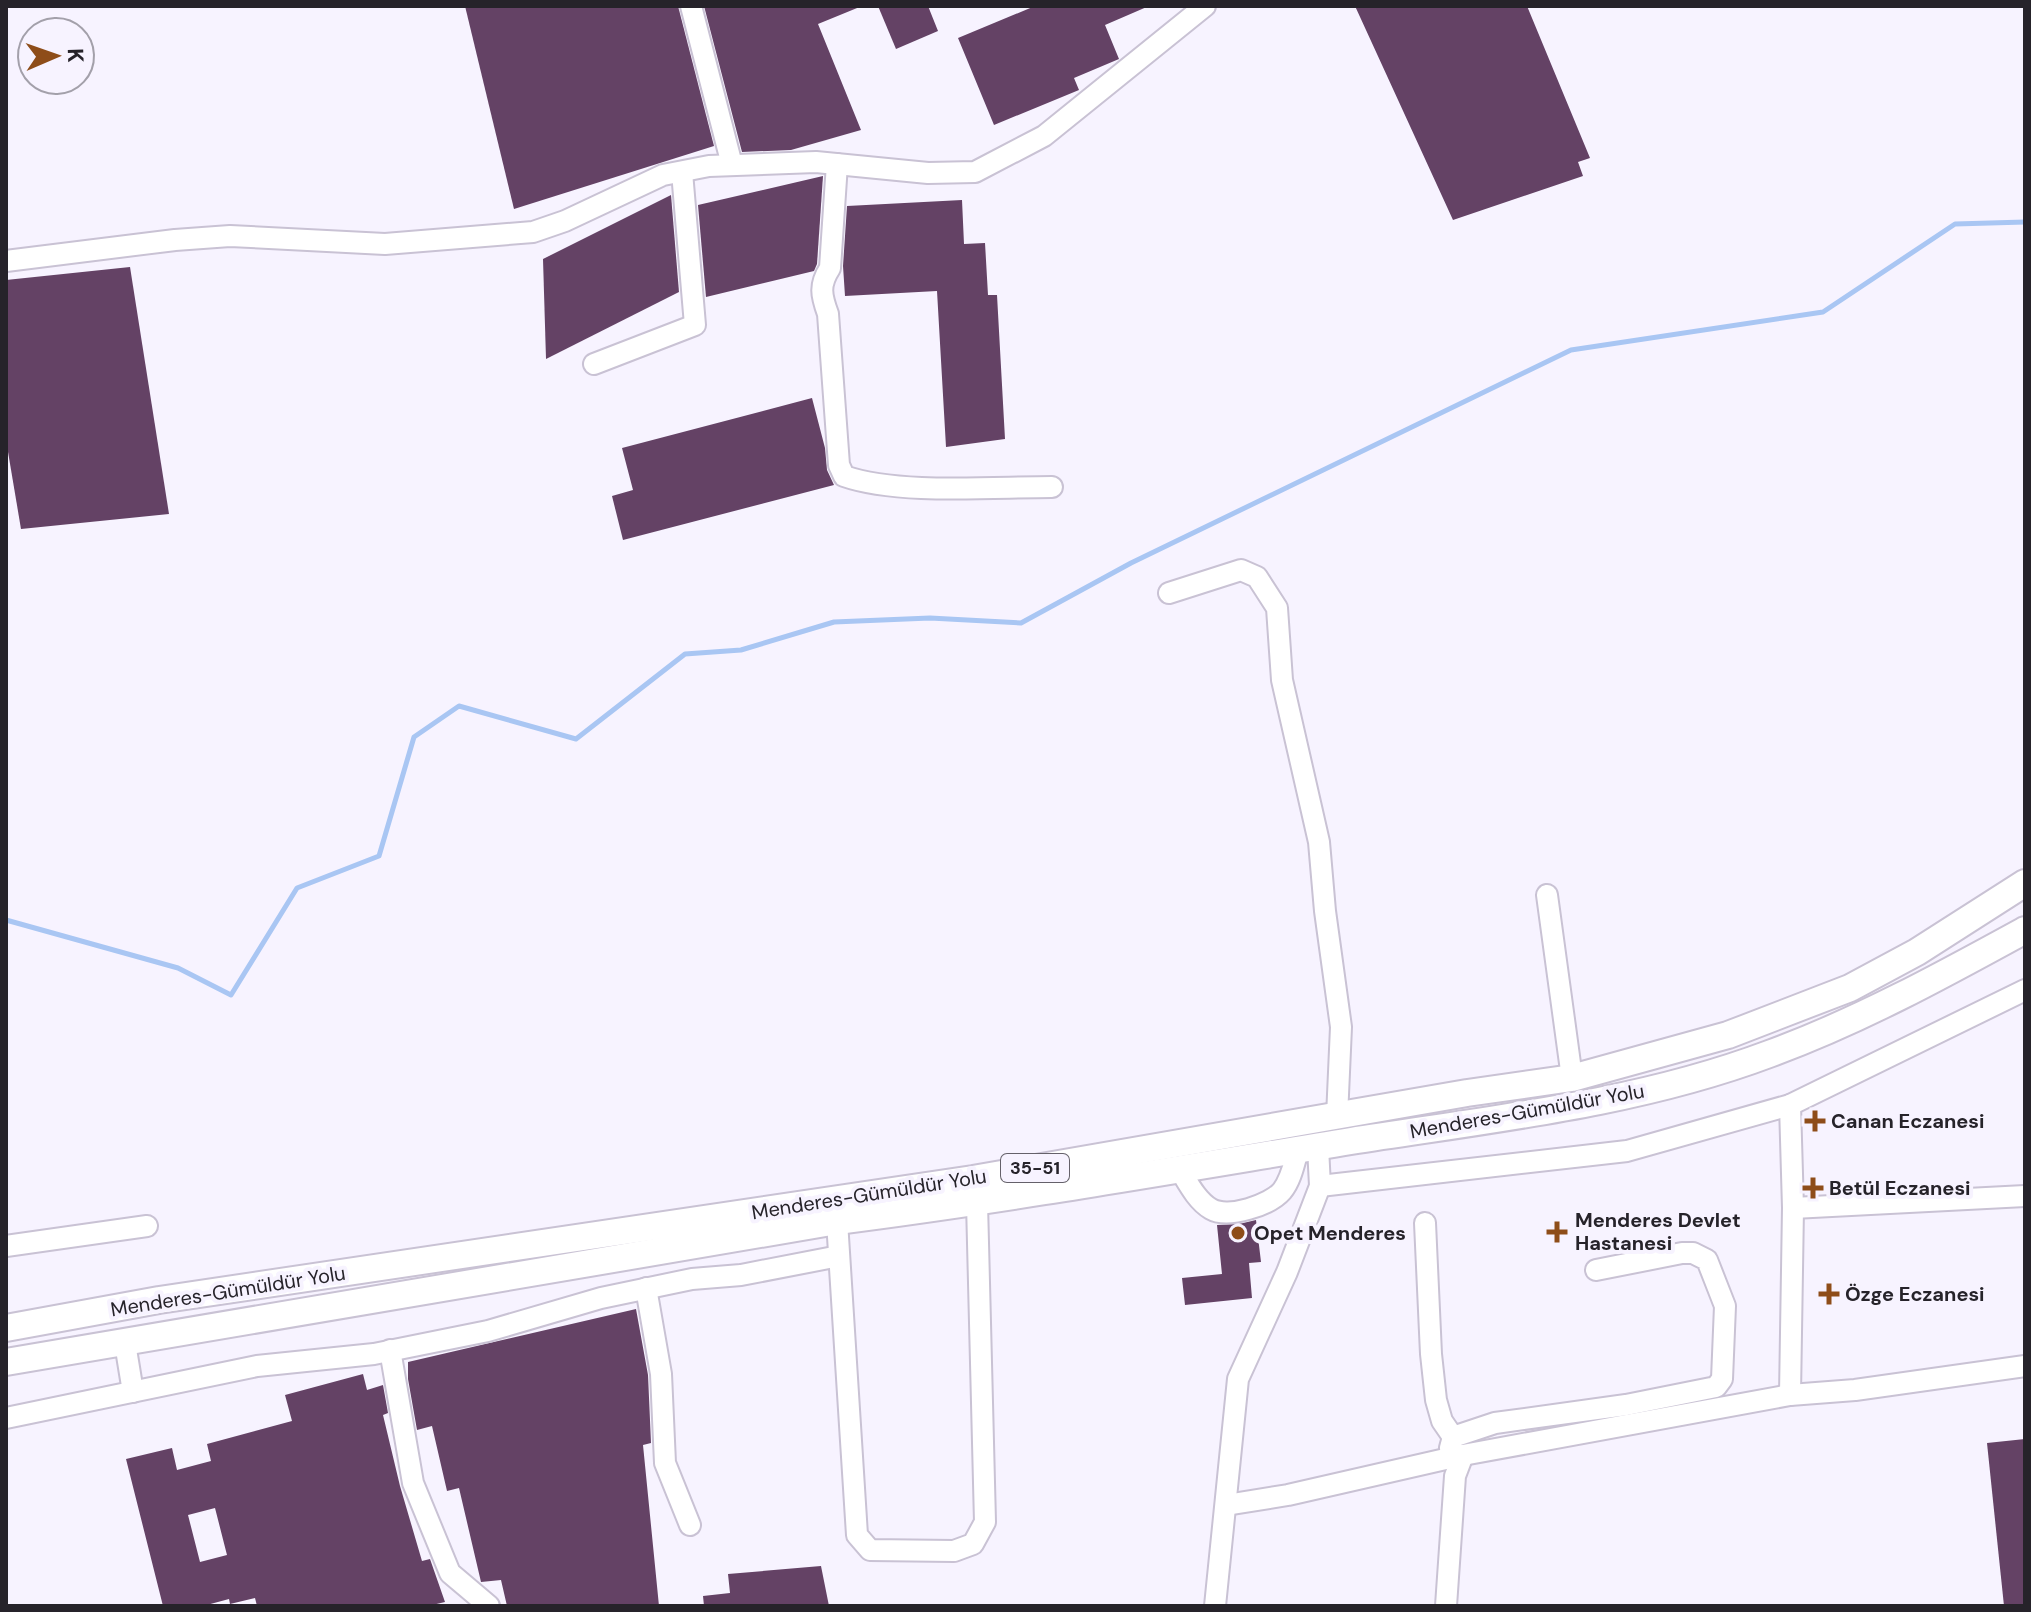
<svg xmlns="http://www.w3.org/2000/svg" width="2031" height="1612" viewBox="0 0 2031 1612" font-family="'DM Sans',sans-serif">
<rect width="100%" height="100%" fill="#f7f3ff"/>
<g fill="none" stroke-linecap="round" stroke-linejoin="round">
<path stroke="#a9c6f3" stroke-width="5" d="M6 920 178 968 231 995 297 888 379 856 414 737 459 706 576 739 685 654 741 650 834 622 930 618 1021 623 1131 563 1571 350 1823 312 1955 224 2025 222"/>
</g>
<g fill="#644265" fill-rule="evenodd">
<path d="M465 6H678L714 146 514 209Z"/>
<path d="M704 6H862L818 24 861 130 791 150 742 152Z"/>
<path d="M878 6H928L938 31 896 49Z"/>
<path d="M1035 6H1149L1105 25 1119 59 1074 78 1079 90 994 125 958 38Z"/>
<path d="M1355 6H1527L1590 158 1578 162 1583 176 1453 220Z"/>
<path d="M823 176 817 264 814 271 706 297 698 205Z"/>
<path d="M671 195 679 292 546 359 543 259Z"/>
<path d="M962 200 964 244 985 243 988 295H997L1005 439 946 447 937 291 845 296 843 266 847 206Z"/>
<path d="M130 267 169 514 21 529 6 440V280Z"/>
<path d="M812 398 825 448 827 470 834 485 623 540 612 496 633 490 622 448Z"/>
<path d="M1256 1220 1261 1262 1249 1263 1252 1298 1185 1305 1182 1278 1222 1274 1217 1225 1239 1224Z"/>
<path d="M636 1309 648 1375 651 1443 643 1445 659 1606H507L501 1580 481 1582 459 1488 447 1491 432 1426 417 1430 408 1379V1362Z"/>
<path d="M363 1374 367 1390 383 1385 388 1413 383 1415 400 1486 422 1561 430 1559 445 1602 428 1606H257L255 1598 230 1604 229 1599 203 1606H163L126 1459 172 1448 177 1470 211 1461 207 1444 292 1421 285 1395ZM215 1508 227 1555 200 1562 188 1515Z"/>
<path d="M2025 1439V1606H2004L1987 1443Z"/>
<path d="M821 1566 829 1606H704L703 1596 730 1593 728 1574Z"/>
</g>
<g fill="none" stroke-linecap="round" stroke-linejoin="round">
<g stroke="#c9c2d4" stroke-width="24">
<g id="minor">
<path d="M691 6 732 165"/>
<path d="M837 164 830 268C819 285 821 295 828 314L839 465 844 476C898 495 992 487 1052 487"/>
<path d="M6 261 175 240 230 236 385 244 533 232 565 221 663 175 709 166 816 162 928 173 975 172 1044 136 1205 6"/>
<path d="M594 364 695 325 682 172"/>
<path d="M1169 593 1241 570 1257 577 1277 608 1282 680 1319 842 1325 911 1341 1027 1337 1117"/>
<path d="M1547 895 1572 1078"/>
<path d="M1180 1170C1188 1183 1197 1201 1211 1209 1228 1219 1270 1205 1282 1191 1291 1180 1294 1164 1298 1150"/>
<path d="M1320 1186 1627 1151 1790 1105 2025 990"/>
<path d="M1793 1208 2025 1196"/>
<path d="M837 1221 857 1535 870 1550 954 1551 973 1544 985 1522 977 1203"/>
<path d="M1425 1223 1431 1354 1436 1400 1442 1421 1453 1437"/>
<path d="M6 1246 147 1226"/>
<path d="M646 1288 661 1374 665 1463 690 1525"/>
<path d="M125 1343 133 1392"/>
<path d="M390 1350 413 1483 450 1573 489 1606"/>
<path d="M1790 1395 1793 1208 1790 1105"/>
<path d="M6 1418 257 1366 374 1354 488 1331 601 1298 692 1279 741 1275 839 1256"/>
<path d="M1453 1458 1450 1448 1453 1437 1495 1423 1626 1405 1716 1387 1722 1379 1725 1306 1707 1260 1693 1253H1682L1596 1270"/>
<path d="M1226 1505 1288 1495 1463 1455 1790 1395 1855 1390 2025 1366"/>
<path d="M1215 1606 1238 1379 1287 1272 1320 1186 1318 1147"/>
<path d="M1446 1606 1455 1476 1463 1455"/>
</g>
</g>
<g stroke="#c9c2d4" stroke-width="30">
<g id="major">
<path d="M6 1328 159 1300 973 1179 1467 1093 1572 1078 1728 1035 1850 988 1917 952 2025 883"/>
<path d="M6 1362 837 1221C1009 1199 1180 1169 1351 1141 1491 1119 1636 1104 1769 1054 1859 1021 1941 976 2025 930"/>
</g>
</g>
<use href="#minor" stroke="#fff" stroke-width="20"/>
<use href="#major" stroke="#fff" stroke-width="26"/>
</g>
<g fill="#8e4d19" stroke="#f7f3ff" stroke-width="3">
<path d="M1811 1109h8v8h8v8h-8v8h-8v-8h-8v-8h8z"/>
<path d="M1809 1176h8v8h8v8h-8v8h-8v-8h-8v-8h8z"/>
<path d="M1553 1220h8v8h8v8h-8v8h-8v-8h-8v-8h8z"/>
<circle cx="1238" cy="1233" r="8"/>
<path d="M1825 1282h8v8h8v8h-8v8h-8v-8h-8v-8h8z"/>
</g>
<g text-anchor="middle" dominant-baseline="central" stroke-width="8" stroke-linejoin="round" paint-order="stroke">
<rect fill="#f7f3ff" stroke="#65616a" stroke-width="2" x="1001" y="1154" width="68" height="28" rx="6"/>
<g font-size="18" font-weight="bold" fill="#26232a">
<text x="1035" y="1168">35-51</text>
</g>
<g font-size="20" fill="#26232a" stroke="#f7f3ff">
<text transform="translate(1527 1111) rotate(-10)">Menderes-Gümüldür Yolu</text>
<text transform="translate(869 1194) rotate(-9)">Menderes-Gümüldür Yolu</text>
<text transform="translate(228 1291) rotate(-9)">Menderes-Gümüldür Yolu</text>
</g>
<g font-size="20" font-weight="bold" fill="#26232a" stroke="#f7f3ff" text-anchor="start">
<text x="1831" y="1121">Canan Eczanesi</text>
<text x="1829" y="1188">Betül Eczanesi</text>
<text x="1575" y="1220">Menderes Devlet<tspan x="1575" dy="23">Hastanesi</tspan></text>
<text x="1254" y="1233">Opet Menderes</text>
<text x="1845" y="1294">Özge Eczanesi</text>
</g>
</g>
<rect width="2031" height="1612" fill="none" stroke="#26232a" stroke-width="16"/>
<g transform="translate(56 56) rotate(88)"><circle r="38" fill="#f7f3ff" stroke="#a3a0aa" stroke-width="2"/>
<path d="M0-6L14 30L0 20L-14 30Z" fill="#8e4d19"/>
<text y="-12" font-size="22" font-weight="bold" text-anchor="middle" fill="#26232a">K</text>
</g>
</svg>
